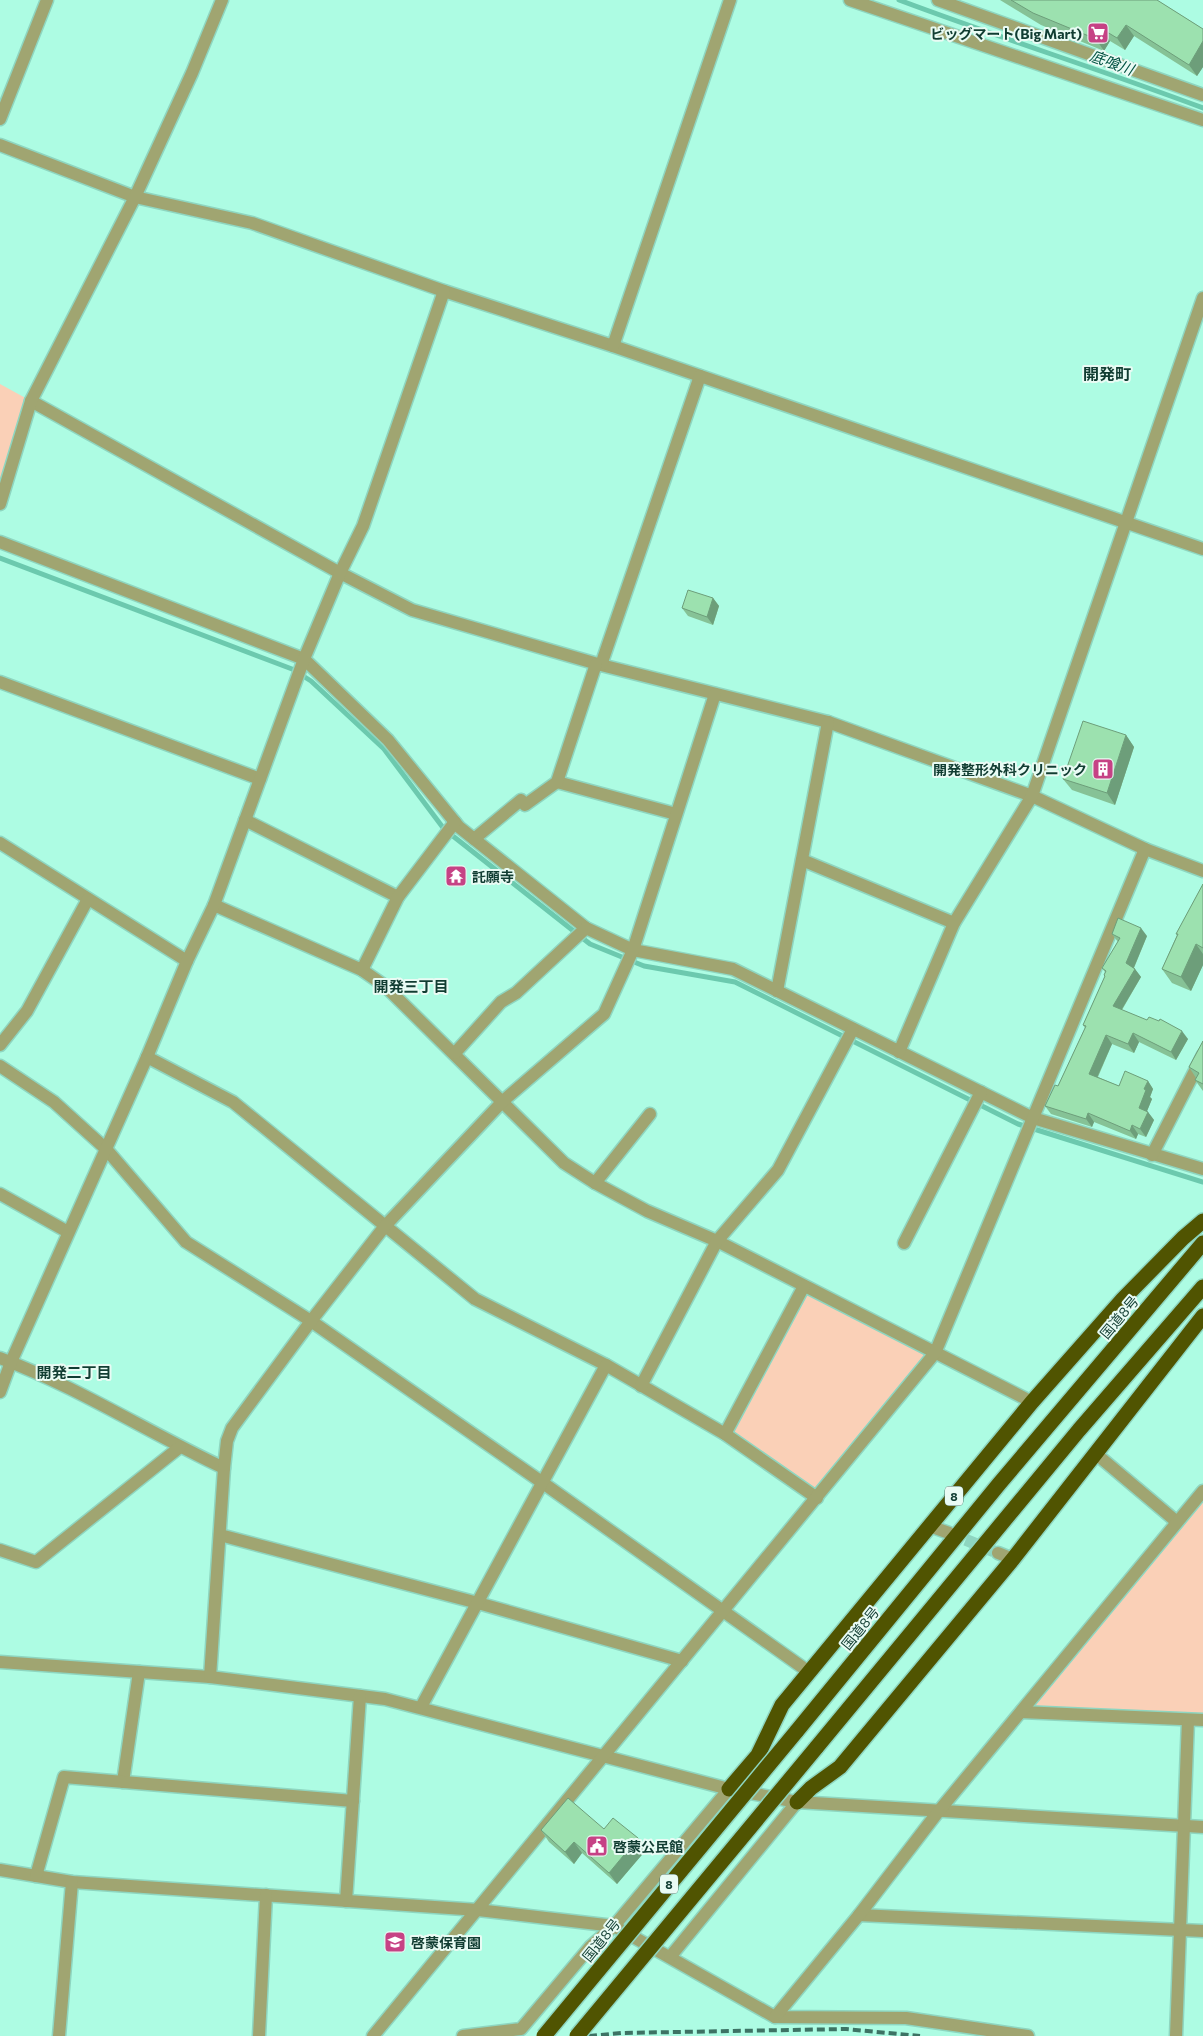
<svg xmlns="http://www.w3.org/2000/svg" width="1203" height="2036" viewBox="0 0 1203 2036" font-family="Commissioner,'Noto Sans JP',sans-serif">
<rect width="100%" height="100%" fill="#adfce3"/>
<g fill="#fad0b7">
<path d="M0 384 31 401 0 504Z"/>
<path d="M807 1288 929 1350 817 1498 725 1434Z"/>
<path d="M1203 1490V1720L1021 1712Z"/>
</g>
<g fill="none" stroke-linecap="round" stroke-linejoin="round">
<g stroke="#6cc9ae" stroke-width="5">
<path d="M899 0C1000 38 1102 70 1203 108"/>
<path d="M0 558 292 669 311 681 384 749 444 829 590 944 644 966 735 982 1018 1124 1203 1182"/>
</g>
<path stroke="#8ed6c0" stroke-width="12" stroke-dasharray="12 6" stroke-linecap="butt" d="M949 1533 998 1553"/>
<g stroke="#8ed6c0" stroke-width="15">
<g id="minor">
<path d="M850 0 1203 120"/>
<path d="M938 0 1203 95"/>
<path d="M0 119 47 0"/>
<path d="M0 145 135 197 252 223 444 291 613 346 1203 549"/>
<path d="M613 346 730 0"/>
<path d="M31 401 340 573 412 610 601 665 828 722 1032 796 1145 849 1203 871"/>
<path d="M0 504 31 401 135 197 192 73 222 0"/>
<path d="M0 542 304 659 388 740 459 827 586 928 633 950 733 969 1033 1118 1203 1169"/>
<path d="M601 665 700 376"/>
<path d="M0 682 260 779"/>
<path d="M557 782 676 814"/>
<path d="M245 820 398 897"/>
<path d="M474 839 521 800 525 805 557 782 596 664"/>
<path d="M0 843 187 961"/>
<path d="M802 860 954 923"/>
<path d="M214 905 362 970 385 986 564 1163 595 1183 647 1211 717 1241 1032 1402"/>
<path d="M362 970 398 897 455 822"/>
<path d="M777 991 828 722"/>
<path d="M0 1045 27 1011 88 899"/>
<path d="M899 1052 954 923 1032 796 1203 298"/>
<path d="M455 1053 501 1002 516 993 586 928"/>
<path d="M147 1057 233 1102 475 1299 606 1365 725 1434 817 1498"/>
<path d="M0 1066 54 1102 106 1149 186 1242 311 1321 543 1483 809 1672"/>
<path d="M1152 1155 1203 1055"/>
<path d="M595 1183 650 1114"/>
<path d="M0 1194 68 1232"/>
<path d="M904 1243 981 1092"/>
<path d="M0 1358C78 1387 149 1433 224 1468"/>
<path d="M641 1386 717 1241 778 1170 853 1029"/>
<path d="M0 1392 11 1362 147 1057 187 961 214 905 304 659 340 573 363 526 444 291"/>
<path d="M725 1434 804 1286"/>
<path d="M1095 1453 1177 1522"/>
<path d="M930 1526 949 1533"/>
<path d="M220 1535 478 1603 682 1661"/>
<path d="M0 1550 36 1562 180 1447"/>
<path d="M998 1553 1013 1559"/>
<path d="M0 1662 210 1677 385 1699 729 1789 797 1802 1203 1827"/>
<path d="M210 1677 224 1468 227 1441 232 1428 311 1321 385 1226 503 1101 604 1014 633 950 715 694"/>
<path d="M421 1707 606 1365"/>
<path d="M1021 1712 1203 1720"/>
<path d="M123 1782 139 1672"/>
<path d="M0 1870 72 1882 478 1910 614 1926 775 2017 906 2018 1028 2036"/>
<path d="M36 1876 64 1777 353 1801"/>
<path d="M346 1901 360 1696"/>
<path d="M859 1915 1203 1931"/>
<path d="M670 1957 797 1802"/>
<path d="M775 2017 859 1915 938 1812 1203 1491"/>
<path d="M59 2036 72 1882"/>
<path d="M259 2036 266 1895"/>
<path d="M373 2036 935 1353 1145 849"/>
<path d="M463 2036 521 2029 590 1947 614 1926 729 1789"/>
<path d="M1176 2036 1188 1720"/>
</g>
</g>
<g stroke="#8ed6c0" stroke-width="18">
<g id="highway">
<path d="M796 1732 999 1484 1203 1243"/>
<path d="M816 1748 1079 1430 1203 1287"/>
<path d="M729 1789 758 1755 782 1705 1032 1402 1123 1299 1183 1238 1203 1221"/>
<path d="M797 1802 811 1788 840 1767 1013 1559 1203 1316"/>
</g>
</g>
<use href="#minor" stroke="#a0a571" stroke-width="12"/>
<use href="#highway" stroke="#505401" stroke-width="15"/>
<path stroke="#3d7364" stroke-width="4" stroke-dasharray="8 4" stroke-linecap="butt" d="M589 2036 621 2033 846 2029 920 2036"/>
<g stroke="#8ed6c0" stroke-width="18" stroke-linecap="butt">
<g id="highway-bridge">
<path d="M544 2036 796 1732"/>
<path d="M577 2036 816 1748"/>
</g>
</g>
<use href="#highway-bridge" stroke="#505401" stroke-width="15"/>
</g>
<g fill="#86c296">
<path d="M1000 0H1157L1203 29V67L1197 76 1134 36 1125 50 1110 41 1104 51 1041 25Z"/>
<path d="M713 598 719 606 713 625 688 616 682 608Z"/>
<path d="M1126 735 1134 747 1115 805 1072 790 1063 779Z"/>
<path d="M1203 884V965L1191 991 1172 983 1162 969 1177 935 1176 934Z"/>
<path d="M1112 934 1147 936 1134 968 1141 977 1122 1010 1188 1039 1176 1060 1139 1042 1134 1053 1112 1044 1098 1077 1119 1086 1148 1081 1153 1089 1150 1097 1152 1099 1147 1111 1154 1120 1146 1137 1138 1134 1136 1139 1094 1122 1092 1127 1051 1114 1045 1106 1058 1086 1085 1028 1083 1025 1105 976 1104 975 1105 972 1102 968 1118 942Z"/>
<path d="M1203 1041V1091L1195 1080 1196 1078 1189 1067Z"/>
<path d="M604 1829 638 1838 646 1850 617 1884 582 1853 574 1864 549 1842 541 1830Z"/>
</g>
<g fill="#6d9e7a">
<path d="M1126 25 1134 36 1125 50 1117 38Z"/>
<path d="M1102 29 1110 41 1104 51 1096 39Z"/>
<path d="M1203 41V67L1197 76 1189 65Z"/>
<path d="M713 598 719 606 713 625 707 617Z"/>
<path d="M1126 735 1134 747 1115 805 1107 793Z"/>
<path d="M1141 928 1147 936 1132 972 1126 963Z"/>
<path d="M1196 944 1203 954V965L1191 991 1181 977Z"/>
<path d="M1135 969 1141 977 1119 1014 1113 1006Z"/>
<path d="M1182 1031 1188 1039 1176 1060 1171 1052Z"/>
<path d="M1133 1033 1139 1042 1134 1053 1128 1044Z"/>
<path d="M1106 1035 1112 1044 1095 1082 1089 1074Z"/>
<path d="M1148 1081 1153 1089 1150 1097 1152 1099 1145 1116 1139 1108 1144 1089Z"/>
<path d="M1148 1112 1154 1120 1146 1137 1140 1129Z"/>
<path d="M1088 1113 1094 1122 1092 1127 1086 1119Z"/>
<path d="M1132 1125 1138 1134 1136 1139 1130 1131Z"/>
<path d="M638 1838 646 1850 617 1884 609 1873Z"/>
<path d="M574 1842 582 1853 574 1864 565 1852Z"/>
</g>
<g fill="#9ce1af" stroke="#6d9e7a">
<path d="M1011 0H1157L1203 29V41L1189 65 1126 25 1117 38 1102 29 1096 39 1033 13Z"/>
<path d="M688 590 713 598 707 617 682 608Z"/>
<path d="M1083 721 1126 735 1107 793 1063 779Z"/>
<path d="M1203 884V948L1196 944 1181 977 1162 969 1178 934H1176Z"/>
<path d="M1118 918 1141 928 1126 963 1135 969 1113 1006 1147 1020 1149 1017 1159 1021 1160 1019 1182 1031 1171 1052 1133 1033 1128 1044 1106 1035 1089 1074 1119 1086 1125 1071 1148 1081 1144 1089 1146 1090 1139 1108 1148 1112 1140 1129 1132 1125 1130 1131 1088 1113 1086 1119 1045 1106 1055 1085 1058 1086 1086 1026 1083 1025 1105 976 1104 975 1106 971 1102 968 1120 938 1112 934Z"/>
<path d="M1203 1041V1084L1195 1080 1199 1073 1189 1067Z"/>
<path d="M568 1798 604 1829 613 1818 638 1838 609 1873 574 1842 565 1852 541 1830Z"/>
</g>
<defs>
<g id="supermarket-square" transform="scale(1.125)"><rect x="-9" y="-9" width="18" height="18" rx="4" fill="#c64285" stroke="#e9fbf4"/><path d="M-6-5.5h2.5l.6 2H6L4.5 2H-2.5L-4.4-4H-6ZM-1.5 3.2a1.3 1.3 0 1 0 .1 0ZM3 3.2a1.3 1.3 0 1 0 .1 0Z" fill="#fff"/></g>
<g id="building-square" transform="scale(1.125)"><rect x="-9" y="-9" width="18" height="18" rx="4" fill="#c64285" stroke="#e9fbf4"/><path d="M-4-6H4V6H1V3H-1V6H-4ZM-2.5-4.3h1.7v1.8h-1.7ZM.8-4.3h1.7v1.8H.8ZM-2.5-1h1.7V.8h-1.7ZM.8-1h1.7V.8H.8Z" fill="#fff"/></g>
<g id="temple-square" transform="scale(1.125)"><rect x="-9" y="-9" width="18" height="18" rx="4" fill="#c64285" stroke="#e9fbf4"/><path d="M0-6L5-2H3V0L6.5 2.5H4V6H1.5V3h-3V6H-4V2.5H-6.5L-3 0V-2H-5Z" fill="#fff"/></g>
<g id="civic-square" transform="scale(1.125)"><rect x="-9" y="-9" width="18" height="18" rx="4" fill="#c64285" stroke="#e9fbf4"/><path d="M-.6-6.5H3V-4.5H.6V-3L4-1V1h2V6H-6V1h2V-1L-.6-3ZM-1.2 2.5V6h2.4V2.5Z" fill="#fff"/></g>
<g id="school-square" transform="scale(1.125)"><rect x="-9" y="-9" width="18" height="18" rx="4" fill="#c64285" stroke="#e9fbf4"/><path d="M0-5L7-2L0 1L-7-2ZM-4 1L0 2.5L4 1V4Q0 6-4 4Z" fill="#fff"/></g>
</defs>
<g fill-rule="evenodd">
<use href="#supermarket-square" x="1098" y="33"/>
<use href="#building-square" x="1103" y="769"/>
<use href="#temple-square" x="456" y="876"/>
<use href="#civic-square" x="597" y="1846"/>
<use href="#school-square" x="395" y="1942"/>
</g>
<g text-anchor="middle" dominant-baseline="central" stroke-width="4" stroke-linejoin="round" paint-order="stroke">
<g fill="#e9fbf4" stroke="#52766c" stroke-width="1">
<rect x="945" y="1486.5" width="18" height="19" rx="4"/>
<rect x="660" y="1874.5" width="18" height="19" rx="4"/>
</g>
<g font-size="12" font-weight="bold" fill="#113d32">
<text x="954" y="1496">8</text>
<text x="669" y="1884">8</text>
</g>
<g font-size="14" font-weight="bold" fill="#113d32" stroke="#e9fbf4" text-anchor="start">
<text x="1082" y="33" text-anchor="end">ビッグマート(Big Mart)</text>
<text x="1087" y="769" text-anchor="end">開発整形外科クリニック</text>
<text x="472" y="876">託願寺</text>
<text x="613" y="1846">啓蒙公民館</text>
<text x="411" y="1942">啓蒙保育園</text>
</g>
<g font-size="14" fill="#113d32" stroke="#e9fbf4">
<text transform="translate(1119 1317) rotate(-50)">国道8号</text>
<text transform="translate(860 1628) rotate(-51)">国道8号</text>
<text transform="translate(601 1940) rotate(-51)">国道8号</text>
</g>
<g font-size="15" font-style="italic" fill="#005241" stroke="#e9fbf4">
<text transform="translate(1112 62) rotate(20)">底喰川</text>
</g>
<g font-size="15" font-weight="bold" fill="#113d32" stroke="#e9fbf4">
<text x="411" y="986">開発三丁目</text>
<text x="74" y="1372">開発二丁目</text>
</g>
<g font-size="16" font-weight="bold" fill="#113d32" stroke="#e9fbf4">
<text x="1107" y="373">開発町</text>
</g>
</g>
</svg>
